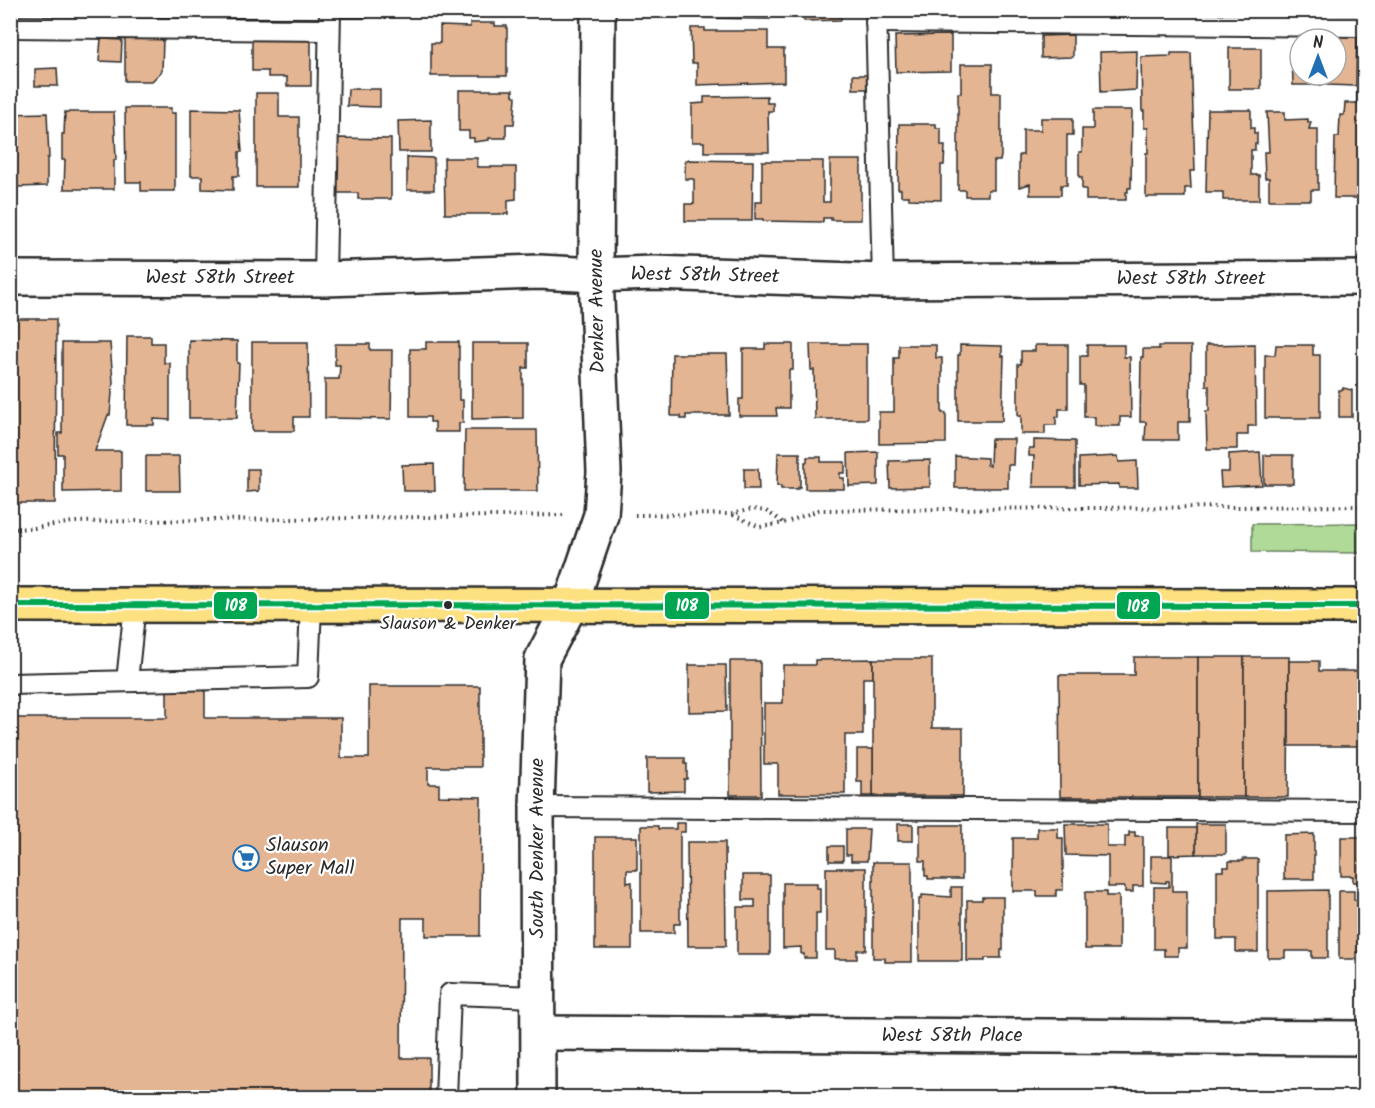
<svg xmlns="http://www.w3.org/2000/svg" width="1375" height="1108" viewBox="0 0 1375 1108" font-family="Kalam,sans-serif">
<rect width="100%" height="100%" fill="#fff"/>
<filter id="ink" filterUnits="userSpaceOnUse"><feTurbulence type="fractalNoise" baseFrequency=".0167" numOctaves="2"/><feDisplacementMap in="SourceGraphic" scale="12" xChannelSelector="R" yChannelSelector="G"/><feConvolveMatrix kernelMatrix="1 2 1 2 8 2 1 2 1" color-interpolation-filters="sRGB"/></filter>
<g filter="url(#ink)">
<path fill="#afda98" stroke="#6d8262" stroke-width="1.5" d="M1364 523V553L1252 552V524Z"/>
<g fill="#e3b593" stroke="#2b2b2b" stroke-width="1.5">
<rect x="340" y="10" width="27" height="8"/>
<path d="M378 10H506V13L475 12V15H448V11H430V16H378Z"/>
<path d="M706 10H782V17H770V19L706 18Z"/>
<path d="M804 10H841V20L804 21Z"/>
<path d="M896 10H938V14L896 13Z"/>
<rect x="1036" y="10" width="39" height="3"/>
<path d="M470 23H495V26H507V76H431V43H440V26L470 27Z"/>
<path d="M691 28H705V31H768V49H784V82L697 85V63H692Z"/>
<path d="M951 35V71L896 72 895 36Z"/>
<path d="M1073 35V57L1041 58V36Z"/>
<path d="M1327 36H1357L1356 86 1327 85V75H1336V39H1327Z"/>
<path d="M125 37 163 39 162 71 152 81H125Z"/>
<path d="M252 38H311V86H287V77H268V71H252Z"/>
<path d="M101 39 122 40 121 62 99 61Z"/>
<rect x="1229" y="48" width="32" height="41"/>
<path d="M1137 51 1136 90 1101 92 1100 52Z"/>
<path d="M1292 52H1300V75H1323V85H1293Z"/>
<path d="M1171 53H1191L1195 171H1190L1191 188H1185V197H1146V153H1148V128H1144V111H1142L1141 57 1171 56Z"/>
<path d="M961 64H992V93H1001V156L1000 161H994V190H988V196H965V190H958V93H961Z"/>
<path d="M57 68 58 86H35V69Z"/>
<rect x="853" y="75" width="14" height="14"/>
<path d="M348 89H380V107L347 106Z"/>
<path d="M1357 89H1364V198H1334L1335 137H1339L1340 115H1344L1345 103H1357Z"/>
<path d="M459 90H513V95L516 97 514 124H506V138H489V140L474 142V138H469V131H459Z"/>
<path d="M256 93H279V117H299V187H256Z"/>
<path d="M767 96V103H773V111H768L769 152H704V142H692V104L704 103V97Z"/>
<path d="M125 108H171V113H175V191H141V182H126Z"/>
<path d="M191 109 239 110 242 152H239V176H233V190L202 189V176H191Z"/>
<path d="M1093 110H1132L1131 188H1128V192H1126V200H1086V189H1082V177H1079V152H1082V129H1093Z"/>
<path d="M1208 110H1251V128H1254V133H1257V144H1255V150H1251V175H1259V200H1223V192H1206Z"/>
<path d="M65 112H114L116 160H114V189H64L65 160H62V134H64Z"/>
<path d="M1267 112H1285V120L1308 119V122H1311L1309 129H1318V190H1311V200H1269V178H1265L1264 152H1269Z"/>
<path d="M47 113 49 158H47V186L18 187 17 178H10V114Z"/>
<path d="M1041 118H1073V135H1067V185H1061V195H1030V184L1019 187V155H1023V130H1041Z"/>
<path d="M431 120V152H399L398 121Z"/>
<path d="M899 124H936V128H941V146H945L944 165H941V200L909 199V196H901V189H898Z"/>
<path d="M336 138 391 139V199H358V193H336Z"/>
<path d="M407 157 434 158V190H407Z"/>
<path d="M444 158H477V167H516V199L508 200V214H445Z"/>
<path d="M685 160 753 161 752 221H685V204H694V179H685Z"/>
<path d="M830 160H861V220H831V218H823V222L763 221V219H755V202H762V161H823V202H830Z"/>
<path d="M10 319H56L55 503H10Z"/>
<path d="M127 336H151V343H164V363H170V420L154 419V425H126Z"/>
<path d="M189 340 237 341V363H239L237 418H189Z"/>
<path d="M252 342H308L309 417H294V431H252Z"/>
<path d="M426 342H459V400H463V423H459V432H435V422H430V417H410V349H426Z"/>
<path d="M62 343H110L113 382 110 415H108L95 451H121V491L63 492V454H58V433H62Z"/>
<path d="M472 343H528V368H523V418L472 419Z"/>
<path d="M335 344H370V350H392L391 419 325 418V379H339L340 365H335Z"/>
<path d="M765 344H793V370H789V408H776L777 416H739V399H743V349H765Z"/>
<path d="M810 344H867V419H815L814 370H811Z"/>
<path d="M1255 344 1256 426H1248V435H1237V449H1207L1206 411H1209V386H1206V345Z"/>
<path d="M899 345H936V358H942V413H946V443L879 444V412H894V358H899Z"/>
<path d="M960 345 1002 346V356H1004L1002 421H958V355H960Z"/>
<path d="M1035 345H1068V409H1059V417H1056V425H1045V434H1021V416H1018V364H1021V351H1035Z"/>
<path d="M1087 345H1124V357H1130L1131 417H1120V426H1094V417H1084V385H1080V356H1087Z"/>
<path d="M1276 345H1313V355H1320V418H1265V355H1275Z"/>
<path d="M1159 346H1191L1190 422H1178V440H1145L1146 422H1140L1141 357H1143V349H1159Z"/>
<path d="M672 354H727L729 415H686V419H681V416H671Z"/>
<path d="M1343 388 1352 390V417H1339V390H1343Z"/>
<path d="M465 430H537L538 491H464Z"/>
<path d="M991 439H1014L1013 465H1008V488H955V456L987 458V465L990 466Z"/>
<path d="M1034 440 1075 441V487H1033L1034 456H1029V448H1034Z"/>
<path d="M878 452V485L849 486 848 453Z"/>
<path d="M1260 452 1262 485 1221 487 1220 472H1229V454Z"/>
<path d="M778 453H800V487H798V489H781V486H777Z"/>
<rect x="1264" y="455" width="29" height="29"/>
<path d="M146 456H179L180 491H146Z"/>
<path d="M1118 456 1119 462 1137 461 1138 488H1119V484L1079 485V458Z"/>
<path d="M807 457H821V462H845V473H840V478H844V489H805V462H807Z"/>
<path d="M930 460V487L890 488 889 461Z"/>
<path d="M434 464 435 491H403L402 465Z"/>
<path d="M247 469H259V491L247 492Z"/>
<path d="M744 469H758L759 489H744Z"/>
<path d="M1134 657H1198V797H1060L1059 675H1134Z"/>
<rect x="1198" y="657" width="46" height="140"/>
<path d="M1244 657H1289L1288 797H1244Z"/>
<path d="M873 659V678H863V735H845V794H778V764H764V703H783V665H815V660Z"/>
<path d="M873 659H932V728H963V796H873Z"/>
<path d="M730 661H760L761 795H730Z"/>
<path d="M1289 661H1319V671H1357V666H1364V746H1289Z"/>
<path d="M689 665H726L727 711 689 712Z"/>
<path d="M369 686H480V767H428V784H439V796L481 797 480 936H426V918H402L401 1058H429V1098H10V718H167V689H205V718H341V758H369Z"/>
<path d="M857 749H873V796H862V782H857Z"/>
<path d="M647 758H685V764H687V779H684V791L647 792Z"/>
<path d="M676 823H685V832H680V924H674V933H641V826H658V829H676Z"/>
<rect x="898" y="824" width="15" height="17"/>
<path d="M1065 824H1107V847H1125V836H1129V832H1135V836H1143V886H1133V892H1125V887H1108V856L1066 855Z"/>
<rect x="1196" y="824" width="30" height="30"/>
<path d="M920 825H962V879H928V876H925V861H920Z"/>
<path d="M1037 828H1058V838H1063V890H1056V896H1037V891H1013V838H1037Z"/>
<path d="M1169 828H1196V854L1169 855Z"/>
<path d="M846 829H869L867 861H851V855H846Z"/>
<path d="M1314 834V879H1284V835Z"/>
<path d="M595 837H637V870H627V883L632 882V949H595Z"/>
<path d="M1341 837H1364V876H1363V882H1353V876H1341Z"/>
<path d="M687 842H725L726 946H688Z"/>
<rect x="829" y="846" width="14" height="15"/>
<path d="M1151 856H1172V891H1187V948H1178V956H1164V949H1154V887H1169V881H1166V883L1151 882Z"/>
<path d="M1243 859H1258V952H1236V939H1217V871H1223V867H1229V861H1243Z"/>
<path d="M873 862H912V962H885V958H873Z"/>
<path d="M826 868H866V950H857V959H835V950H826Z"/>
<path d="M743 875H770V955H737V907H755V900H743Z"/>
<path d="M783 883H817V888H820V913H816V958H804V954H801V947L783 948Z"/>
<path d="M951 887H962V961H919V899H922V895L951 897Z"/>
<path d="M1328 890V958H1312V951H1285V958H1268V891Z"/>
<path d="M1339 891H1354V900H1364V952H1356V959H1339Z"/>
<path d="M1085 892H1106V896H1119V949H1085Z"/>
<path d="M982 897H1003V950H1001V958H985V961H967V900H982Z"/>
</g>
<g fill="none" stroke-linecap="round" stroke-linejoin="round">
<g stroke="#2b2b2b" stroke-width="24">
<g id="service">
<path d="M876 10 883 281"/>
<path d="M876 22 1364 26"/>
<path d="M10 27 329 30"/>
<path d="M325 279 330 10"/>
<path d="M127 681 135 605"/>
<path d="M10 684 308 677 311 606"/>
<path d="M537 807 1364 811"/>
<path d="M446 1098 450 994 538 997"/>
</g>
</g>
<g stroke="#2b2b2b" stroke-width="38">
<g id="minor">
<path d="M10 278 325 279 539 272 596 275 654 273 883 281 1364 278"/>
<path d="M539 1033 1364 1038"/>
<path d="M538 1098 537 807 542 659 570 606"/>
</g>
</g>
<g stroke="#2b2b2b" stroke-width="38">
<path id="tertiary" d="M570 606 601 515 604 472 596 275 598 10"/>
</g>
<g stroke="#2b2b2b" stroke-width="38">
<path id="primary" d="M10 605 1364 606"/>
</g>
<g stroke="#2b2b2b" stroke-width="4" stroke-dasharray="1.5 4.5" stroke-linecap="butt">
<path d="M635 515 732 514 752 509 766 511 784 523"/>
<path d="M733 515 760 527 784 523 819 510 1364 506"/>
<path d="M10 529 34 528 73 522 567 515"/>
</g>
<use href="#service" stroke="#fff" stroke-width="20"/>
<use href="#minor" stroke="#fff" stroke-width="33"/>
<use href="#tertiary" stroke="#fff" stroke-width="33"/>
<use href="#primary" stroke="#fde080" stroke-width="33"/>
<g stroke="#fff" stroke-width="10">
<path id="bus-1" d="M10 605 1364 606"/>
</g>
<use href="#bus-1" stroke="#00a651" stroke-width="6"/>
</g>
</g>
<defs>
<g id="supermarket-ring" transform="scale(1.35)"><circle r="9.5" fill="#fff" stroke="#1f6fb2" stroke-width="1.5"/><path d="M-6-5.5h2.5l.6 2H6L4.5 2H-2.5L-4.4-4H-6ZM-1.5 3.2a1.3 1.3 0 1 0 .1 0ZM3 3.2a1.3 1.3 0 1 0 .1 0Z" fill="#1f6fb2"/></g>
</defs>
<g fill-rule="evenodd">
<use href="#supermarket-ring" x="246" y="858"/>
</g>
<circle fill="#2b2b2b" stroke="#fff" stroke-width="2" cx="448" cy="605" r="5"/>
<g text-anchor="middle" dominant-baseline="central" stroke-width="4.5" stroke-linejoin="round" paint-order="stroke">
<g font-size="18" fill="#2b2b2b" stroke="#fff">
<text x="448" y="624">Slauson &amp; Denker</text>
</g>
<g font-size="20" fill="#2b2b2b" stroke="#fff">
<text transform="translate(705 276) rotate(1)">West 58th Street</text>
<text x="220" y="278">West 58th Street</text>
<text x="1191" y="279">West 58th Street</text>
<text transform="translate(598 311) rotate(-91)">Denker Avenue</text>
<text transform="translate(538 848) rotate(-90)">South Denker Avenue</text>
<text x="952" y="1036">West 58th Place</text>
</g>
<g font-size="20" fill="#2b2b2b" stroke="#fff" text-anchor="start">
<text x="266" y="846">Slauson<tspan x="266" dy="23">Super Mall</tspan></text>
</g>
</g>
<g stroke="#fff" stroke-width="2">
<rect x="213" y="591" width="45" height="29" rx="6" fill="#00a651"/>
<rect x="664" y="591" width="46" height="29" rx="6" fill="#00a651"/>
<rect x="1116" y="591" width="45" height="29" rx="6" fill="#00a651"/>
</g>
<g font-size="16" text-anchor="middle" font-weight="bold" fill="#fff">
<text x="236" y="611">108</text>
<text x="687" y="611">108</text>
<text x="1138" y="612">108</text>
</g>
<rect width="1375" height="1108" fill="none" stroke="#fff" stroke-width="36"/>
<rect x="18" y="18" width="1339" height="1072" fill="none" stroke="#2b2b2b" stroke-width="2" filter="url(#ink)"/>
<g transform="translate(1318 57)"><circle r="28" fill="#ffffff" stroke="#aaaaaa" stroke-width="1.5"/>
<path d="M0-4.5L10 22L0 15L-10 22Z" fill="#1f6fb2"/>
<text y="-9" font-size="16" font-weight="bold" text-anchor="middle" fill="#2b2b2b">N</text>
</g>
</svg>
